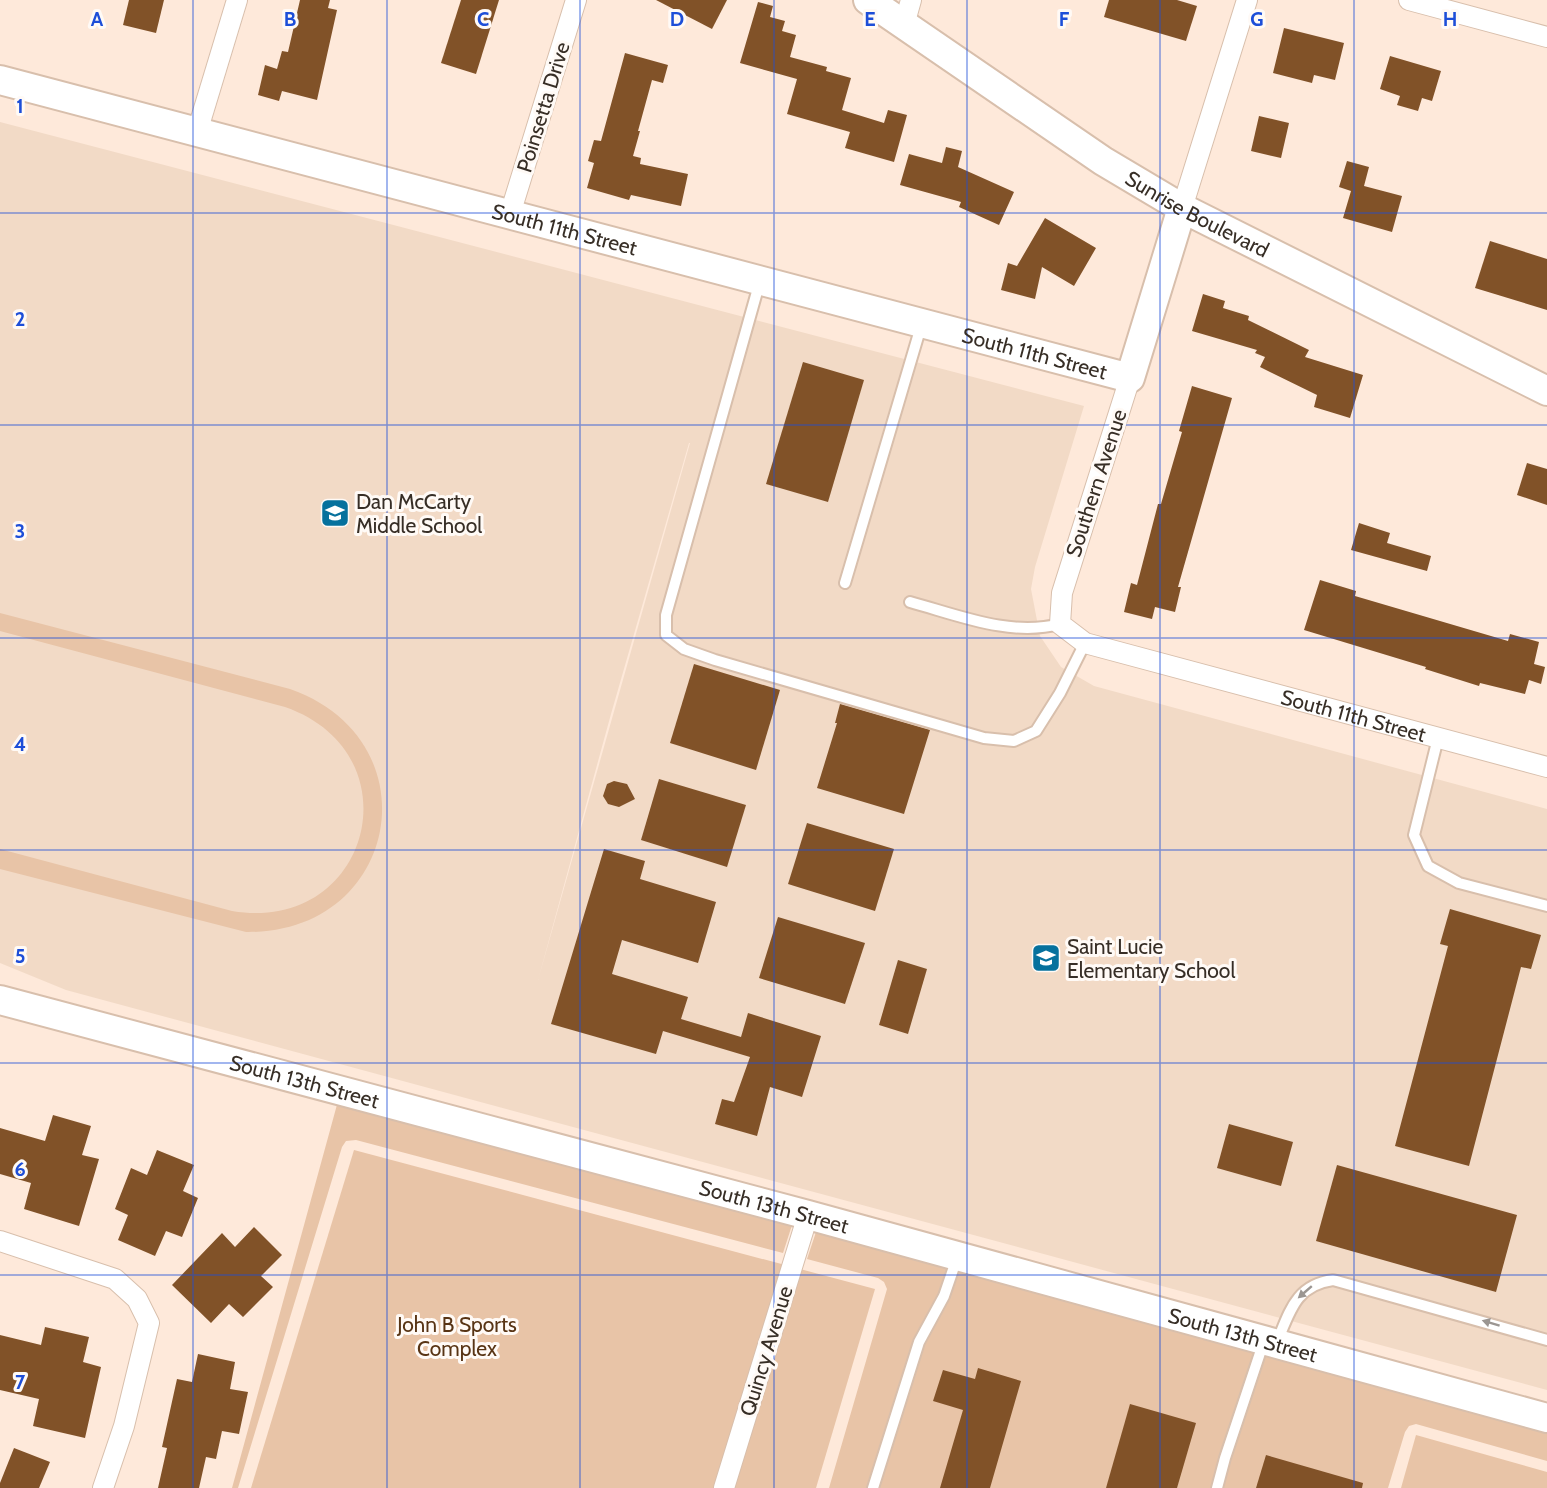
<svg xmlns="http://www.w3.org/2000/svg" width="1547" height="1488" viewBox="0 0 1547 1488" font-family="Cabin,sans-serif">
<rect width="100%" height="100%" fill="#fee9da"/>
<path fill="#f2dac6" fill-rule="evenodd" d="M0 122 1084 406 1035 567 1031 589 1040 636 1061 667 1094 686 1547 809V1390L66 990 0 963ZM689 443H690L538 980 611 714Z"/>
<g fill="#e8c4a7">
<path d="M0 613 290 689C435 740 400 934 246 932L0 869V849L232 911C371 934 417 753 285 707L0 631Z"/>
<path d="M338 1101 793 1222 783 1253 356 1140 346 1141 342 1147 238 1488H232Z"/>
<path d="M354 1150 875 1289 816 1488H251Z"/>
<path d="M817 1229 1547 1430V1461L1416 1424 1409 1426 1405 1432 1388 1488H829L887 1289 884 1282 878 1278 807 1259Z"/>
<path d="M1416 1435 1547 1472V1488H1401Z"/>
</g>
<g fill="#815228">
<path d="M129 0H164L156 33 123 25Z"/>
<path d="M300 0H330L328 8 337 10 317 100 282 91 279 101 258 95 265 65 277 69 282 51 288 52Z"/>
<path d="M461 0H499L476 74 441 63Z"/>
<path d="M656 0H727L712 29Z"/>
<path d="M1109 0H1177L1197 6 1186 41 1104 17Z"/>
<path d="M758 2 773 6 770 17 785 21 782 31 796 35 790 57 827 67 826 71 851 78 842 110 884 123 888 110 907 115 894 162 845 148 850 132 787 114 797 79 740 63Z"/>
<path d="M1284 28 1344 43 1335 80 1314 75 1312 83 1273 73Z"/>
<path d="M625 53 668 65 663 83 652 80 638 131H640L633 156 641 158 640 164 688 174 681 206 631 195 629 200 587 188 594 163 588 161 594 140 601 141Z"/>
<path d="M1390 56 1441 71 1432 101 1422 98 1418 111 1397 105 1400 96 1380 89Z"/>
<path d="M1259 116 1289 123 1281 158 1251 151Z"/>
<path d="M946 147 962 151 958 167 1014 192 999 225 959 207 961 202 900 185 909 154 942 163Z"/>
<path d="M1347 161 1369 167 1364 186 1402 196 1392 232 1343 218 1351 191 1339 187Z"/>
<path d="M1045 218 1096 248 1074 286 1042 267 1035 299 1001 290 1008 263 1017 266Z"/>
<path d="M1490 241 1547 259V310L1475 288Z"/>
<path d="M1203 294 1225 301 1223 308 1249 316 1248 320 1309 350 1305 357 1363 375 1350 418 1314 407 1317 395 1260 367 1265 357 1255 353 1257 350 1192 331Z"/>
<path d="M803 362 864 380 828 502 766 484Z"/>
<path d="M1192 386 1232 398 1178 587H1181L1175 612 1155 607 1152 619 1124 612 1131 583 1137 585 1158 504H1161L1182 432 1179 431Z"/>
<path d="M1527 463 1547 469V505L1517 495Z"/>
<path d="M1359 523 1390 533 1387 543 1431 556 1427 571 1351 550Z"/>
<path d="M1320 580 1356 591 1355 596 1508 641 1510 634 1539 642 1534 664 1545 667 1541 684 1529 680 1525 694 1480 683 1479 686 1425 669 1426 667 1304 630Z"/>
<path d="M694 664 780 690 756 770 670 743Z"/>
<path d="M840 704 930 730 904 814 817 788 837 723H835Z"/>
<path d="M659 779 746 805 727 867 641 840Z"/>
<path d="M614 781 627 784 635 799 619 807 608 804 603 796 607 784Z"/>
<path d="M807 823 894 849 875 911 788 884Z"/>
<path d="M604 849 645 861 640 879 716 902 698 963 622 940 612 974 688 997 681 1019 741 1037 748 1013 821 1036 802 1097 770 1087 757 1136 715 1124 722 1099 734 1102 750 1057 663 1031 656 1054 551 1024Z"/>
<path d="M1450 909 1541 935 1531 969 1521 967 1469 1166 1395 1146 1448 946 1440 944Z"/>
<path d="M778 917 865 943 845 1004 759 978Z"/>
<path d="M898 960 927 969 908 1034 879 1025Z"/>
<path d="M53 1115 91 1126 82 1155 99 1159 79 1226 24 1209 31 1183 0 1174V1128L45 1141Z"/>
<path d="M1229 1124 1293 1142 1281 1186 1217 1168Z"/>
<path d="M157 1150 194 1165 183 1191 198 1198 182 1237 166 1231 155 1256 118 1240 128 1215 115 1209 131 1168 147 1175Z"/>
<path d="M1337 1165 1517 1215 1496 1292 1316 1241Z"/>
<path d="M254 1227 282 1255 261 1276 273 1287 243 1317 229 1304 211 1323 172 1285 222 1233 235 1247Z"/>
<path d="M45 1327 89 1337 83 1362 101 1367 85 1438 33 1426 39 1399 0 1390V1335L41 1345Z"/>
<path d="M198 1354 235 1362 230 1389 248 1392 239 1434 222 1431 216 1459 206 1457 199 1488H158L167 1448 162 1447 177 1379 192 1382Z"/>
<path d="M978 1368 1021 1381 990 1488H940L963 1410 933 1401 943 1370 975 1379Z"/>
<path d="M1130 1404 1196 1423 1177 1488H1106Z"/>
<path d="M14 1448 50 1462 39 1488H0V1483Z"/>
<path d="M1266 1455 1363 1483 1362 1488H1256Z"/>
</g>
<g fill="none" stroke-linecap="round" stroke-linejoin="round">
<g stroke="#d8bfac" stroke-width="14">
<g id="lane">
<path d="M760 281 666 615V635L684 649 715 660 984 738 1014 741 1036 731 1060 693 1085 643"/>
<path d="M845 583 922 323"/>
<path d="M910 602C958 615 1010 637 1060 624"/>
<path d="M1438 738 1414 835 1428 866 1459 883 1547 906"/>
<path d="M1277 1342C1290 1311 1296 1285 1333 1280L1547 1340"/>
<path d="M873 1488 919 1342 944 1296 957 1258"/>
<path d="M1217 1488 1225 1458 1264 1341"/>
</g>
</g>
<g stroke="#d8bfac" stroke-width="22">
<g id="street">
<path d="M1409 0 1547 37"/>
<path d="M904 25 911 0"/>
<path d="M197 132 237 0"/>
<path d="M1182 208 1247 0"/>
<path d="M510 214 576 0"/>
<path id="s1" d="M1130 378 1062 593 1060 624 1085 643 1547 767"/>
<path d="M0 1241 115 1279 137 1299 149 1323 124 1426 103 1488"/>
<path d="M724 1488 808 1215"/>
</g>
</g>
<g stroke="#d8bfac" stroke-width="32">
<g id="secondary">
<path id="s2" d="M868 0 1103 161 1182 208 1547 391"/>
<path id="s3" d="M0 80 1130 378 1182 208"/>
<path id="s4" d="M0 1000 808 1215 1547 1418"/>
</g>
</g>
<use href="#lane" stroke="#fff" stroke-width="10"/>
<use href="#street" stroke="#fff" stroke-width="20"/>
<use href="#secondary" stroke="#fff" stroke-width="28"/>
</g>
<defs><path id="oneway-solid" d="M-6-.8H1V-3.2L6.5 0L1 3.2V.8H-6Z" transform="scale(1.5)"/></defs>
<g fill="#9b9692">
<use href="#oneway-solid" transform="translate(1305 1292) rotate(139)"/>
<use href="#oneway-solid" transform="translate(1491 1323) rotate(-163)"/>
</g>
<path fill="none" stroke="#1d4ed8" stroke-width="1.5" stroke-opacity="0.55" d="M193 0V1488M387 0V1488M580 0V1488M774 0V1488M967 0V1488M1160 0V1488M1354 0V1488M0 213H1547M0 425H1547M0 638H1547M0 850H1547M0 1063H1547M0 1275H1547"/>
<defs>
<g id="school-square" transform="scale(1.5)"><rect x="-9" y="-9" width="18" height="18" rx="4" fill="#06719d" stroke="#fffaf6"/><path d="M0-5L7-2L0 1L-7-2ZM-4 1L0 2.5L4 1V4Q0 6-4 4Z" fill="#fff"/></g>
</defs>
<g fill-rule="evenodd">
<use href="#school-square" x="335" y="513"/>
<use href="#school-square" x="1046" y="958"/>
</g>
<g text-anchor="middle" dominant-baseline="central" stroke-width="6" stroke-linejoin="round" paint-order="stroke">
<g font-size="21" fill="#372e26" stroke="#fffaf6">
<text transform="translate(543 107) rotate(-73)">Poinsetta Drive</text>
<text stroke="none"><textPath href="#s2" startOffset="393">Sunrise Boulevard</textPath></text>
<text stroke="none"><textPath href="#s3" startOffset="584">South 11th Street</textPath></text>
<text stroke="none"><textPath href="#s3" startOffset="1070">South 11th Street</textPath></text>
<text transform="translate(1096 483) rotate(-72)">Southern Avenue</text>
<text stroke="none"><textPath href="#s1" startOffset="566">South 11th Street</textPath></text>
<text stroke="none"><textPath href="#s4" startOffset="315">South 13th Street</textPath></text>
<text stroke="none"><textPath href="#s4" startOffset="801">South 13th Street</textPath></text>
<text stroke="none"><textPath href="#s4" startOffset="1287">South 13th Street</textPath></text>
<text transform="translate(766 1351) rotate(-73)">Quincy Avenue</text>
</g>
<g font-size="21" fill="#372e26" stroke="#fffaf6" text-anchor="start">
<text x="356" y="501">Dan McCarty<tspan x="356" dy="24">Middle School</tspan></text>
<text x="1067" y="946">Saint Lucie<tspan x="1067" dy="24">Elementary School</tspan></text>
</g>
<g font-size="21" fill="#583414" stroke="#fffaf6">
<text x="457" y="1324">John B Sports<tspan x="457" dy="24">Complex</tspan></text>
</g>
</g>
<g font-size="20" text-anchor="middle" font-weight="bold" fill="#1d4ed8" stroke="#fffaf6" stroke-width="6" stroke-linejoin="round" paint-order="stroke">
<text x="97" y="26">A</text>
<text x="290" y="26">B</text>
<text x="483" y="26">C</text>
<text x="677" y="26">D</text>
<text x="870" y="26">E</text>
<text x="1064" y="26">F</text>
<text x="1257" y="26">G</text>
<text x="1450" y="26">H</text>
<text x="20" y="113">1</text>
<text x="20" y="326">2</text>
<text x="20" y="538">3</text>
<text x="20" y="751">4</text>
<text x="20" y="963">5</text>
<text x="20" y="1176">6</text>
<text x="20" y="1389">7</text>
</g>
</svg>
